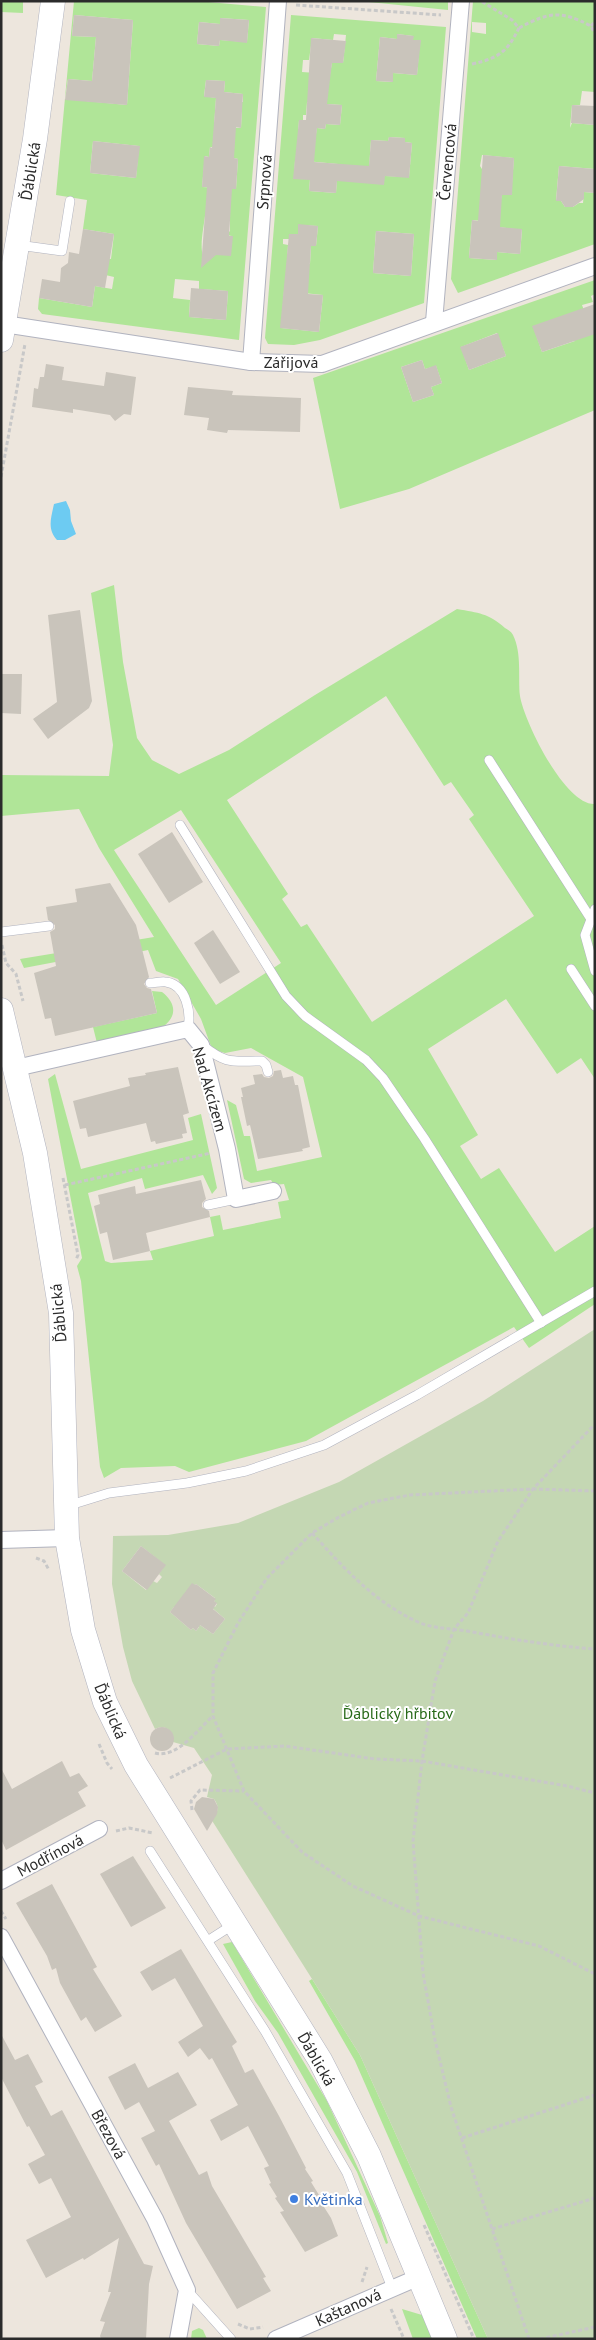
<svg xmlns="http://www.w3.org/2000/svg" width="596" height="2340" viewBox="0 0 596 2340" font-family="'PT Sans',sans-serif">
<rect width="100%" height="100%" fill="#ede6dd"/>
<g fill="#b0e598" fill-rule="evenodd">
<path d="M1 1H23V13L1 12Z"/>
<path d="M74 1H197L266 7 239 340 42 314 38 309 39 298 92 307 95 286 112 289 114 277 97 273 100 257 111 259 114 234 83 229 87 200 56 195ZM74 15 133 20 127 105 65 99 68 79 92 81 96 37 72 36ZM220 18 249 20 247 42 220 40 219 46 197 44 199 22 220 24ZM206 80 225 81 224 92 243 94V102H239L242 109 241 128 214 126 216 98 204 96ZM93 141 139 146 136 178 90 173ZM210 147 234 149V158L238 159 236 189 202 187 205 156 209 157ZM205 216 230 218V231L226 235 232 236 205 260C198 251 204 226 205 216ZM175 279 199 281V289L228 291 226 320 189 317 190 300 173 298Z"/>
<path d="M359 1H448V10Z"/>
<path d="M473 1H595V92L582 91 580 105H572L570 128 572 123 595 125V169L559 166 556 200 561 201 565 207H573L579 203H583L584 192 595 193V244L458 293 451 279ZM472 22 486 23V34L472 32ZM482 155 514 158 511 195H502L501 199 480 166ZM472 220 500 223 499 227 522 230 520 254 497 252 496 260 469 258Z"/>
<path d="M291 15 446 27 424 303 320 340 294 345 268 344 265 338ZM334 34 346 35 343 63H332L330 74 302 72 303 60H309L312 38 333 40ZM397 34 413 36V40H420L417 75 393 73 392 82 376 81 380 37 397 39ZM327 101V104L342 105 340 125 326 124 325 129 317 128 316 134 298 133 299 120H303V115H306L307 102ZM389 137 405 138V142L412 143 409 177 385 176 368 183 371 140 388 141ZM295 160 338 164 336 193 309 191 310 179H294ZM299 225 318 226 316 246H311L310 264 287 262 288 245 283 244V239H289V234H298ZM376 231 414 234 411 276 373 273ZM284 291 323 295 319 332 281 328Z"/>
<path d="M595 280V294L591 296 593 302 582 305 592 332H595V410L409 489 340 509 313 378ZM533 326 575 341 542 352ZM497 333 506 356 469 370 461 347ZM422 360 425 369 436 366 442 383 431 387 434 395 413 402 401 367Z"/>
<path d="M114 585 123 662 137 738 152 760 179 774 229 750 315 695 457 609C479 613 488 613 505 628 508 630 512 632 513 635 522 653 518 677 520 696 524 721 565 806 595 804V1079L581 1058 557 1074 506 999 428 1049 478 1135 460 1146 481 1179 499 1168 555 1252 595 1226V1304L529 1348 514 1327 306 1441 189 1472 175 1466 121 1468 104 1478 100 1467 81 1281 77 1266 82 1258 48 1079 55 1074 81 1169 193 1140 188 1118 201 1114 217 1188 212 1194 203 1175 145 1189 142 1178 88 1193 105 1261 111 1263 153 1260 150 1251 214 1236 210 1217 220 1215 223 1230 281 1218 278 1202 289 1200 284 1184 274 1185 271 1180 251 1183 244 1179 227 1100 236 1105 244 1136H250L257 1171 322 1157 303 1077 251 1048 225 1053 212 1049 201 1019 178 979 156 971 148 950 88 962 87 956 24 968 20 959 154 937 99 848 79 809 1 816V775L109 776 113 745 91 593ZM386 696 444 786 451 782 474 815 469 819 534 916 372 1022 307 924 301 927 282 899 288 894 227 800ZM181 810 281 963 216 1005 114 850Z"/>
<path d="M152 991 162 992C175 1002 178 1015 164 1026L97 1043 93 1027 157 1013Z"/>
<path d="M232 1942 327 2101 380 2216 388 2243 386 2244 357 2172 278 2033 255 2001 223 1944Z"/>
<path d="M312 1979 360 2055 488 2339H477L355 2061 309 1981Z"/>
<path d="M402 2309 422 2315 432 2339H413Z"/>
<path d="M199 2328 203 2330 207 2339H191L192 2331Z"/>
</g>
<path fill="#c4d7b3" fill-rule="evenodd" d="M595 1329V2339H488L360 2055 211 1819C218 1813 220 1807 214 1799L207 1797 212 1775 194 1748 173 1742 172 1733C168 1727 161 1726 155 1729L132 1681 123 1647 112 1584 113 1536 168 1535 238 1523 339 1482 483 1401ZM141 1546 165 1565 159 1574 162 1577 157 1583 153 1581 146 1590 122 1571ZM196 1584 215 1598 214 1601 217 1604 215 1607 211 1605 210 1606 225 1619 213 1634 197 1623 196 1624 199 1627 196 1631 193 1628 191 1630 170 1612 174 1607 177 1609Z"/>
<path fill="#6dcbf2" d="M66 501 70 510 71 521 76 534 65 540H57C47 529 51 518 54 504Z"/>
<g fill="#c9c4bb">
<path d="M74 15 133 20 127 105 65 100 68 79 92 81 96 37 72 36Z"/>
<path d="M220 18 249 20 247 43 220 40 219 46 197 44 199 22 220 24Z"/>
<path d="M397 34 414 36 413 40H421L417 75 393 73V82L376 81 380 37 397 39Z"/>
<path d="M311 38 346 41 343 63H332L327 104 342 105 340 125 326 124 325 129 317 128 314 162 369 166 371 140 388 141 389 137 405 138V142L412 143 409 178 385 176 384 185 337 181 336 193 309 191 310 180 293 179 299 120H306Z"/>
<path d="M206 80 225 81 224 92 243 94 241 128 236 127 234 158 238 159 236 189H232L229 236H233L231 256 216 255 201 268 207 187H202L204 156 209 157 210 147 212 148 216 98 204 97Z"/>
<path d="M572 105 595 106V125L571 123Z"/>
<path d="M93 141 140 146 136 178 90 173Z"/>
<path d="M483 155 514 158 512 195H502L500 227 522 229 520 254 497 252V260L469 258 472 220 478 221Z"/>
<path d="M559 166 595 169V193L584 192V199L573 207H565L561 201H556Z"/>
<path d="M298 224 318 226 316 246H311L308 294 323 295 319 332 280 328 289 234H298Z"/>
<path d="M83 229 114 234 105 288 95 286 92 307 39 298 42 279 60 282 61 268 68 263 69 252 79 254Z"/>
<path d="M376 231 414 234 411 276 373 273Z"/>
<path d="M191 288 228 291 226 320 189 317Z"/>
<path d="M595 304V334L542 352 532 326Z"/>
<path d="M498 333 506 356 469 370 460 347Z"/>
<path d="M422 360 425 369 436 365 442 383 431 387 434 395 413 402 401 367Z"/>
<path d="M46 364 64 367 62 380 104 386 106 372 136 377 131 415 124 414 115 421 110 415 73 409V413L32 407 34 388 38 389 40 377H44Z"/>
<path d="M188 387 233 391 232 395 301 398 300 432 228 430 227 433 207 430 209 418 184 415Z"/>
<path d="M80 610 92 701 89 708 48 739 33 719 57 702 48 615Z"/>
<path d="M1 674H22L21 714 1 713Z"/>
<path d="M172 832 203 882 169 903 138 854Z"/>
<path d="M110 883 136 925 149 977 144 984 147 988 151 989 157 1013 55 1036 51 1018 45 1019 34 973 56 966 50 932 55 929V925L48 920 46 907 77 902 75 889Z"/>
<path d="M213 930 240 972 220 984 194 943Z"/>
<path d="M178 1067 189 1113 183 1115 187 1133 182 1134 183 1138 156 1144 155 1141 151 1142 146 1123 88 1137 86 1128 80 1129 73 1101 130 1086 128 1078 146 1075 145 1073Z"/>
<path d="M281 1070 283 1078 293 1076 295 1085H298L310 1147 302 1149 303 1151 258 1159 250 1125 247 1126 241 1097H243L241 1088 255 1084 253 1075 262 1074 264 1077 269 1078 273 1076 274 1071Z"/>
<path d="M201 1180 206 1199 202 1203V1207L209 1211 210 1217 146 1233 150 1251 113 1260 107 1232 100 1234 94 1206 100 1204 98 1195 135 1186 136 1194Z"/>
<path d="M141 1546 166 1565 147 1590 122 1571Z"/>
<path d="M192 1583 195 1585 196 1584 216 1599 214 1601 217 1603 213 1609 225 1619 213 1634 200 1625 196 1631 193 1628 191 1630 170 1612Z"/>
<circle cx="162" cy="1739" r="12"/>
<path d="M62 1761 70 1777 79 1773 88 1786 78 1792 86 1806 6 1850 1 1839V1768L12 1789Z"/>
<path d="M202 1797 214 1799 218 1807 217 1814 207 1831 194 1809 196 1802Z"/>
<path d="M133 1856 166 1908 131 1927 100 1874Z"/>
<path d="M52 1884 97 1967 93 1969 122 2016 95 2032 86 2017 81 2021 60 1983 56 1968 52 1970 47 1956 16 1903Z"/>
<path d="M181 1949 237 2042 232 2046 245 2073 253 2069 279 2116 306 2168 305 2169 313 2181 311 2182 319 2195 317 2196 331 2218 338 2236 305 2252 280 2212 284 2211 275 2198 277 2197 269 2184 271 2183 264 2168 269 2166 248 2126 221 2141 210 2120 238 2105 212 2058 209 2060 200 2048 188 2057 178 2042 203 2026 175 1978 152 1991 140 1972Z"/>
<path d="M1 2034 15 2060 28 2054 43 2082 35 2086 51 2116 62 2110 144 2264 153 2266 149 2284 146 2339H101L100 2336 105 2322 100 2321 111 2292H108L119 2238 84 2260 83 2258 46 2278 26 2240 71 2217 51 2178 39 2184 28 2164 45 2155 29 2126 27 2127 1 2077Z"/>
<path d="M135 2063 148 2088 178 2072 197 2105 169 2121 199 2175 207 2171 212 2186 266 2277 263 2278 271 2291 237 2309 186 2223 159 2164 156 2166 141 2138 155 2131 139 2102 125 2110 108 2077Z"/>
</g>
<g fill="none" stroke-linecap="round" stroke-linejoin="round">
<g stroke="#b1b3bf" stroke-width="10">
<g id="service">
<path d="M18 245 62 251 70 201"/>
<path d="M489 760 591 919"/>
<path d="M180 825 286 996 305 1016 366 1060 383 1078 424 1138 541 1323"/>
<path d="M595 909 585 935 595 971"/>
<path d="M1 932 49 926"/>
<path d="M571 969 595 1006"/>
<path d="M150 983C155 983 162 981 166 982 187 985 191 1013 188 1029"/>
<path d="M202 1045C227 1065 232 1061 262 1061L266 1065 268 1072"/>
<path d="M208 1205 236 1199"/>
<path d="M67 1506 109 1493 187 1483 246 1471 324 1445 417 1395 595 1291"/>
<path d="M150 1851 265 2031 347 2173 392 2288"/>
<path d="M209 1940 234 1924"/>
<path d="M187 2290 231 2339"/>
</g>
</g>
<g stroke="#b1b3bf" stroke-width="18">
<g id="minor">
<path d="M434 322 461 1"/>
<path d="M4 324 251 362 322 364 595 266"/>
<path d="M251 362 278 1"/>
<path d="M16 1068 188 1029 201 1045 227 1149 236 1199 273 1191"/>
<path d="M1 1540 67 1538"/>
<path d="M1 1881 99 1829"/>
<path d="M1 1937 155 2219 187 2290 178 2339"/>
<path d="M276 2339 419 2277"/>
</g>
</g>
<g stroke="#b1b3bf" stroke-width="25">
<g id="secondary">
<path d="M1 340 35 139 53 1"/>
<path d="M1 1010 35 1153 61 1313 67 1538 83 1630 105 1702 136 1765 320 2060 369 2156 445 2339"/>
</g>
</g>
<g stroke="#c8c8c8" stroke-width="3" stroke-dasharray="4 2.5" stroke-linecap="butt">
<path d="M296 5 441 15"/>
<path d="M591 26 595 22"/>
<path d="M519 28C549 12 560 10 591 26L595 34"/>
<path d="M472 64C499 58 507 52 519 28L512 20 481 1"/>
<path d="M1 477 25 344"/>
<path d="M2 945 6 963 16 974 23 1001"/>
<path d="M63 1178 78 1255 76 1260"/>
<path d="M65 1185 211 1153"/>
<path d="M595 1491 533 1489 410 1495 368 1503 339 1517 312 1533 267 1578 238 1623 213 1673V1716L244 1791 302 1852 353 1886 419 1916 539 1946 595 1974"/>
<path d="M312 1533C343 1567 373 1601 416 1621 432 1629 449 1628 467 1631 510 1639 552 1646 595 1649"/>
<path d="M36 1558 44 1561 49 1570"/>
<path d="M99 1744 107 1763 112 1769"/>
<path d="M155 1753C177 1759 198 1729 213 1716"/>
<path d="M170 1778 227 1749 285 1746 375 1759 422 1761 567 1786 595 1793"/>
<path d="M192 1810 191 1801 200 1790 244 1791"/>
<path d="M116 1831 129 1828 153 1833"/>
<path d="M1 1911 6 1919"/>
<path d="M462 2138 595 2095"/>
<path d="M424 2225 474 2339"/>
<path d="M492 2229 595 2198"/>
<path d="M362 2282 367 2267"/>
<path d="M391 2309 404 2339"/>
<path d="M238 2324 250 2329 263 2327"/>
<path d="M529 2339 451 2107 435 2040 423 1973 413 1841 422 1761 435 1681 454 1629 468 1613 498 1541 533 1489 595 1424"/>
<path d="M540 2339 595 2327"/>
</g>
<use href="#service" stroke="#fff" stroke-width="9"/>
<use href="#minor" stroke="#fff" stroke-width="16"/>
<use href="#secondary" stroke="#fff" stroke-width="24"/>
</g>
<circle fill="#3f7fe0" stroke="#fff" stroke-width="2" cx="294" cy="2199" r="5"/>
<g text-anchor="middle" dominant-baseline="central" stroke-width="4" stroke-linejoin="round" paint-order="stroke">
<g font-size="16" fill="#2b2b2b" stroke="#fff">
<text transform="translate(447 162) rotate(-85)">Červencová</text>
<text transform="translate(30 171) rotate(-81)">Ďáblická</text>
<text transform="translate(264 182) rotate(-86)">Srpnová</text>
<text x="291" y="362">Zářijová</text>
<text transform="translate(210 1089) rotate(74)">Nad Akcízem</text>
<text transform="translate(58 1313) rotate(-95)">Ďáblická</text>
<text transform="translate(111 1711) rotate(67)">Ďáblická</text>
<text transform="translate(50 1855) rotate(-28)">Modřínová</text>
<text transform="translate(317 2059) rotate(60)">Ďáblická</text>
<text transform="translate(109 2134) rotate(61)">Březová</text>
<text transform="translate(348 2307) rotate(-24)">Kaštanová</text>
</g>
<g font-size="16" fill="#286a19" stroke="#fff">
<text x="398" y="1713">Ďáblický hřbitov</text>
</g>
<g font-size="16" fill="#366cbe" stroke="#fff" text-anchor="start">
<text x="304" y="2199">Květinka</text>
</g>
</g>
<rect width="596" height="2340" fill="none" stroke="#2b2b2b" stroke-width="5"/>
</svg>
